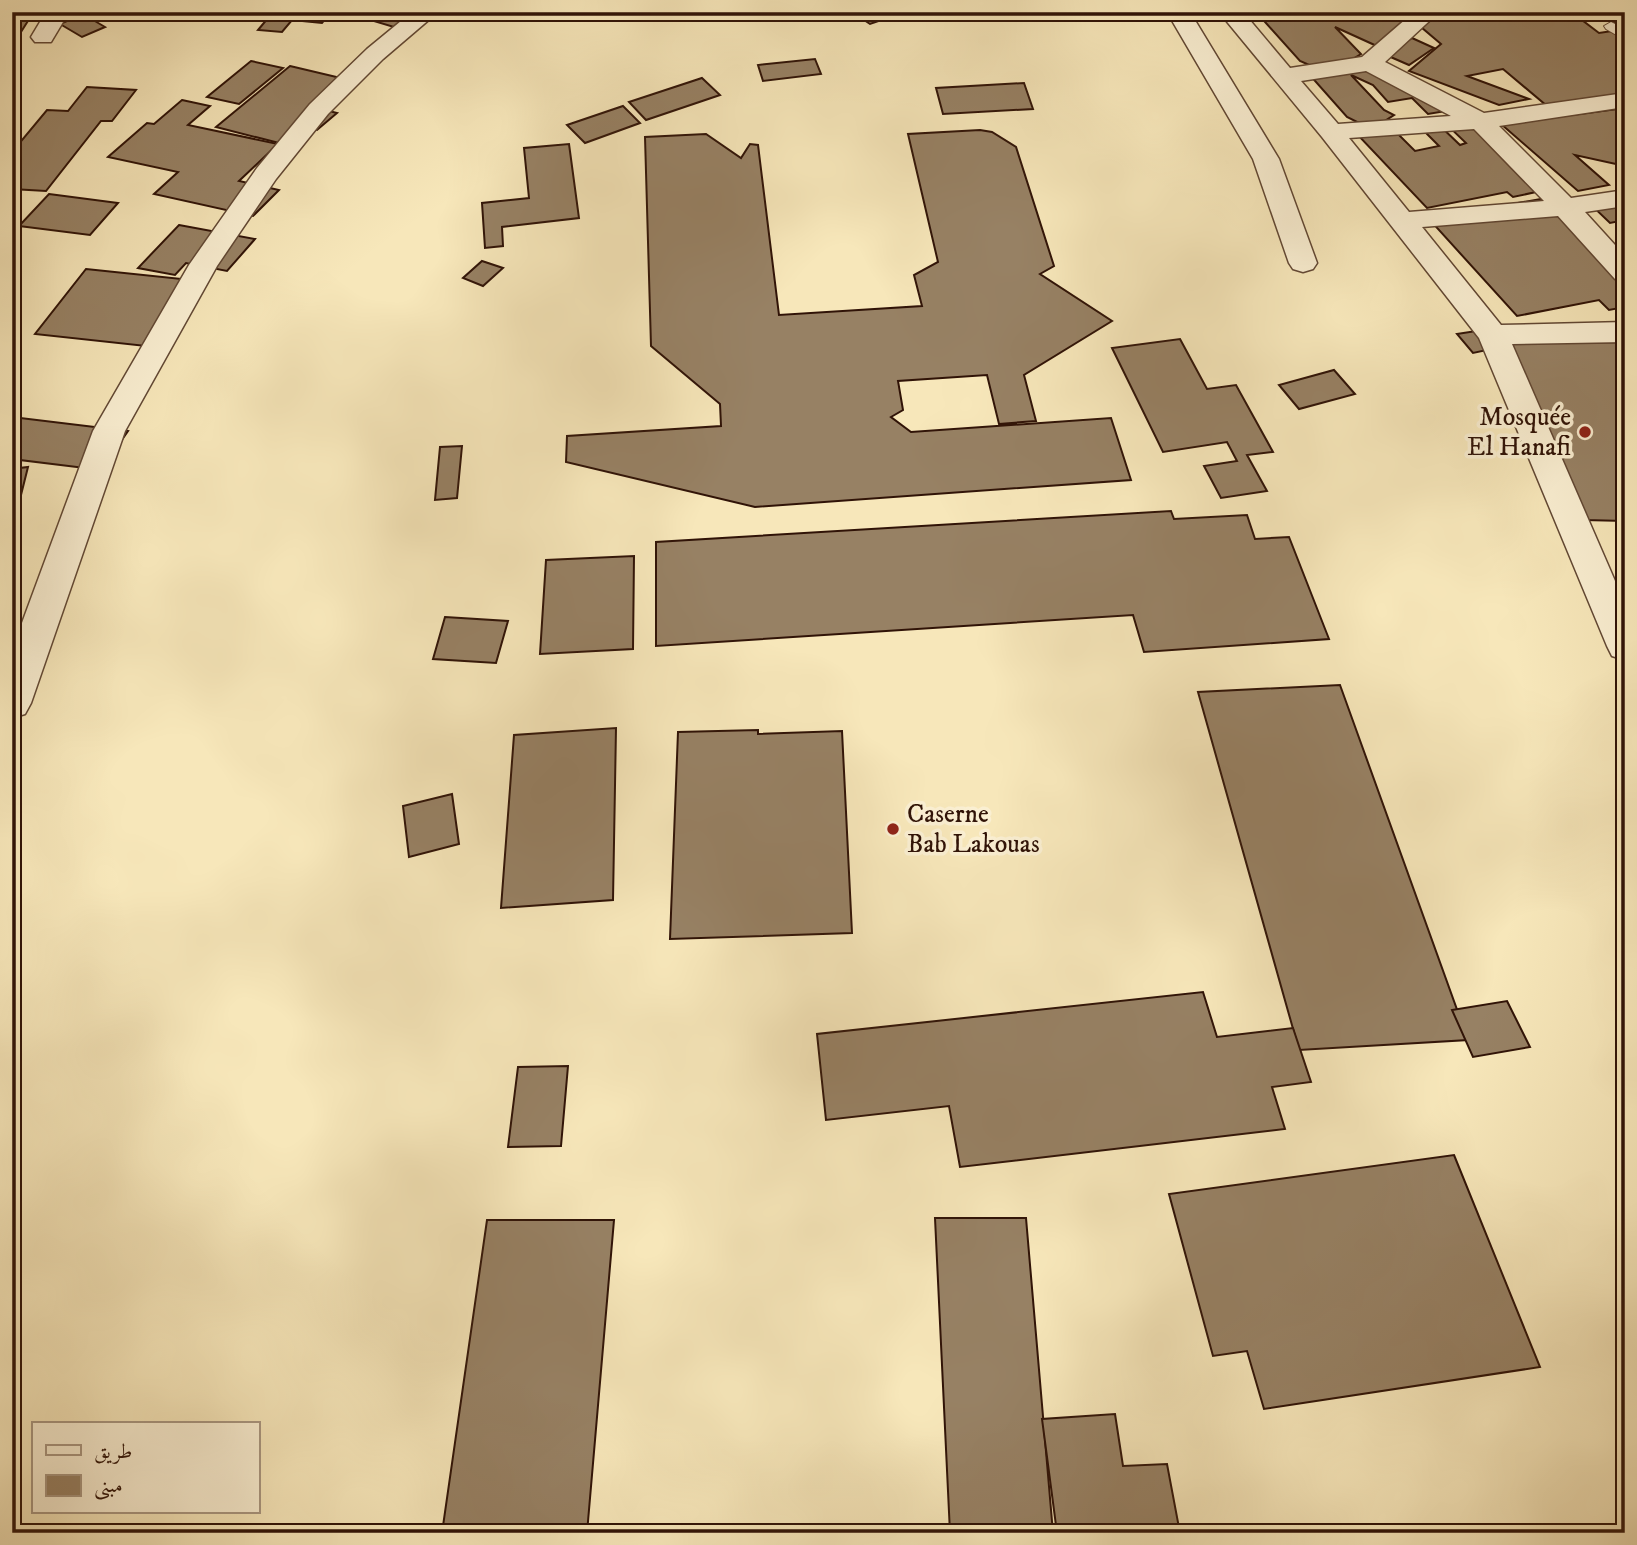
<svg xmlns="http://www.w3.org/2000/svg" width="1637" height="1545" viewBox="0 0 1637 1545" font-family="'IM FELL DW Pica',Amiri,serif">
<rect width="100%" height="100%" fill="#f7e7ba"/>
<filter id="stains"><feTurbulence type="fractalNoise" baseFrequency=".00286" numOctaves="4"/><feColorMatrix values="0 0 0 0 .2 0 0 0 0 .09 0 0 0 0 .02 0 0 0 .5 -.17"/></filter>
<radialGradient id="worn" r=".72"><stop offset=".6" stop-color="#630" stop-opacity="0"/><stop offset="1" stop-color="#630" stop-opacity=".3"/></radialGradient>
<g fill="#978164" stroke="#301307" stroke-width="2">
<path d="M12 12 33 13 14 43H12Z"/>
<path d="M273 12H331L322 23 292 20 282 32 258 30Z"/>
<path d="M344 12H432L407 31Z"/>
<path d="M837 12H905L870 24 858 16 847 19Z"/>
<path d="M1059 12H1107L1105 18Z"/>
<path d="M1256 12H1406L1423 20 1379 47 1335 27 1361 54 1341 66 1376 61 1464 108 1428 114 1412 98 1388 102 1373 85 1351 75 1384 110 1394 115 1383 122 1363 125 1347 117 1308 73 1316 68 1300 61Z"/>
<path d="M1443 12H1586L1608 21 1582 20 1599 33 1612 31 1625 40V96L1564 107 1572 115 1625 108V166L1575 155 1609 185 1578 191 1493 117 1547 106 1503 69 1467 76 1529 99 1499 105 1409 71 1441 44 1421 27Z"/>
<path d="M1617 12H1625V30L1604 15Z"/>
<path d="M83 14 105 27 82 37 60 24Z"/>
<path d="M1412 38 1434 48 1409 65 1386 55Z"/>
<path d="M815 59 821 74 763 81 758 65Z"/>
<path d="M251 61 283 68 239 104 207 97Z"/>
<path d="M290 66 345 79 313 107 337 113 317 130 299 125 279 143 216 127Z"/>
<path d="M702 78 720 95 646 120 629 102Z"/>
<path d="M1024 83 1033 109 943 114 936 88Z"/>
<path d="M87 87 136 90 112 121H101L46 191 12 189V152L47 110 68 111Z"/>
<path d="M182 100 210 106 188 125 278 144 239 181 279 190 253 216 154 194 178 172 108 157 147 123 154 124Z"/>
<path d="M623 106 640 123 585 143 567 125Z"/>
<path d="M1473 116 1550 189 1513 197 1507 192 1427 208 1355 132 1390 126 1415 151 1439 146 1417 124 1435 121 1460 145 1466 143 1443 121Z"/>
<path d="M980 130 992 132 1016 147 1054 266 1040 274 1112 321 1024 375 1036 421 999 424 987 375 898 381 903 410 891 417 911 432 1111 418 1131 480 755 507 566 462 567 436 721 426 720 404 651 346 645 137 706 134 741 158 750 144 758 145 779 315 922 306 914 275 938 262 908 134Z"/>
<path d="M569 144 579 218 502 227 503 246 485 248 482 203 529 198 524 148Z"/>
<path d="M49 194 118 203 90 235 19 226Z"/>
<path d="M1625 194V220L1610 223 1587 201Z"/>
<path d="M1546 198 1625 277V307L1609 310 1599 300 1517 316 1429 219Z"/>
<path d="M179 225 255 239 227 271 186 263 175 275 138 268Z"/>
<path d="M482 261 503 268 483 286 463 278Z"/>
<path d="M86 269 201 281 155 347 35 334Z"/>
<path d="M1476 331 1492 349 1473 353 1457 334Z"/>
<path d="M1180 339 1207 389 1236 385 1273 452 1247 455 1267 491 1221 498 1204 466 1237 461 1227 442 1163 452 1112 348Z"/>
<path d="M1625 342V521L1584 520 1509 343Z"/>
<path d="M1334 370 1355 394 1299 409 1279 385Z"/>
<path d="M12 417 128 431 101 470 12 459Z"/>
<path d="M462 446 457 498 435 500 440 447Z"/>
<path d="M28 467 12 531V469Z"/>
<path d="M1171 511 1174 519 1247 515 1255 539 1289 537 1329 639 1144 652 1133 615 656 646V542Z"/>
<path d="M634 556 633 649 540 654 546 560Z"/>
<path d="M445 617 508 621 496 663 433 659Z"/>
<path d="M1340 685 1468 1040 1299 1050 1198 692Z"/>
<path d="M616 728 613 900 501 908 514 735Z"/>
<path d="M758 730V734L842 731 852 933 670 939 678 732Z"/>
<path d="M452 794 459 844 409 857 403 806Z"/>
<path d="M1203 992 1217 1037 1293 1028 1311 1082 1272 1087 1285 1129 960 1167 949 1106 826 1120 817 1034Z"/>
<path d="M1507 1001 1530 1047 1473 1057 1452 1010Z"/>
<path d="M568 1066 561 1146 508 1147 518 1067Z"/>
<path d="M1454 1155 1540 1367 1264 1409 1247 1351 1213 1356 1169 1194Z"/>
<path d="M935 1218H1026L1053 1533H950Z"/>
<path d="M487 1220H614L587 1533H442Z"/>
<path d="M1115 1414 1123 1466 1167 1464 1180 1533H1102V1530L1057 1533 1042 1419Z"/>
</g>
<g fill="none" stroke-linecap="round" stroke-linejoin="round">
<g stroke="#624834" stroke-width="2">
<path id="service" d="M1611 22 1625 29V40L1606 29 1604 26Z"/>
</g>
<g stroke="#624834" stroke-width="3">
<g id="minor">
<path d="M46 12H69L51 42H35L31 37Z"/>
<path d="M412 12H438L383 59 328 114 276 179 217 266 125 431 31 703 25 714 12 718V650L93 431 189 265 257 168 310 104 367 49Z"/>
<path d="M1167 12H1190L1279 159 1317 263 1313 269 1303 272 1293 269 1289 263 1253 159Z"/>
<path d="M1219 12H1243L1290 68 1362 57 1414 12H1439L1385 62 1484 113 1625 93V107L1499 126 1571 198 1625 190V206L1585 212 1625 256V282L1615 279 1558 216 1422 227 1501 325 1625 322V342L1512 344 1625 604V660L1612 656 1607 646 1479 338 1322 137ZM1366 71 1451 116 1338 124 1301 81ZM1474 129 1544 201 1409 212 1349 138Z"/>
</g>
</g>
<use href="#service" fill="#faefd2" fill-rule="evenodd"/>
<use href="#minor" fill="#faefd2" fill-rule="evenodd"/>
</g>
<g fill="#8f2418" stroke="#faefd2" stroke-width="2.5">
<circle cx="1585" cy="432" r="7"/>
<circle cx="893" cy="829" r="7"/>
</g>
<g text-anchor="middle" dominant-baseline="central" stroke-width="7" stroke-linejoin="round" paint-order="stroke">
<g font-size="26" fill="#301307" stroke="#faefd2" text-anchor="end">
<text x="1571" y="417">Mosquée<tspan x="1571" dy="30">El Hanafi</tspan></text>
<text x="907" y="814" text-anchor="start">Caserne<tspan x="907" dy="30">Bab Lakouas</tspan></text>
</g>
</g>
<rect width="1637" height="1545" fill="none" stroke="#f7e7ba" stroke-width="42"/>
<rect x="14" y="14" width="1609" height="1517" fill="none" stroke="#301307" stroke-width="3.5"/>
<rect x="21" y="21" width="1595" height="1503" fill="none" stroke="#301307" stroke-width="2"/>
<rect x="32" y="1422" width="228" height="91" fill="#faefd2" stroke="#a99781" stroke-width="2"/>
<rect x="46" y="1445" width="35" height="10" fill="#faefd2" stroke="#a99781" stroke-width="2"/>
<text x="94" y="1458" font-size="21" fill="#301307">طريق</text>
<rect x="46" y="1475" width="35" height="21" fill="#978164" stroke="#a99781" stroke-width="2"/>
<text x="94" y="1492" font-size="21" fill="#301307">مبنى</text>
<rect width="100%" height="100%" filter="url(#stains)"/>
<rect width="100%" height="100%" fill="url(#worn)"/>
</svg>
